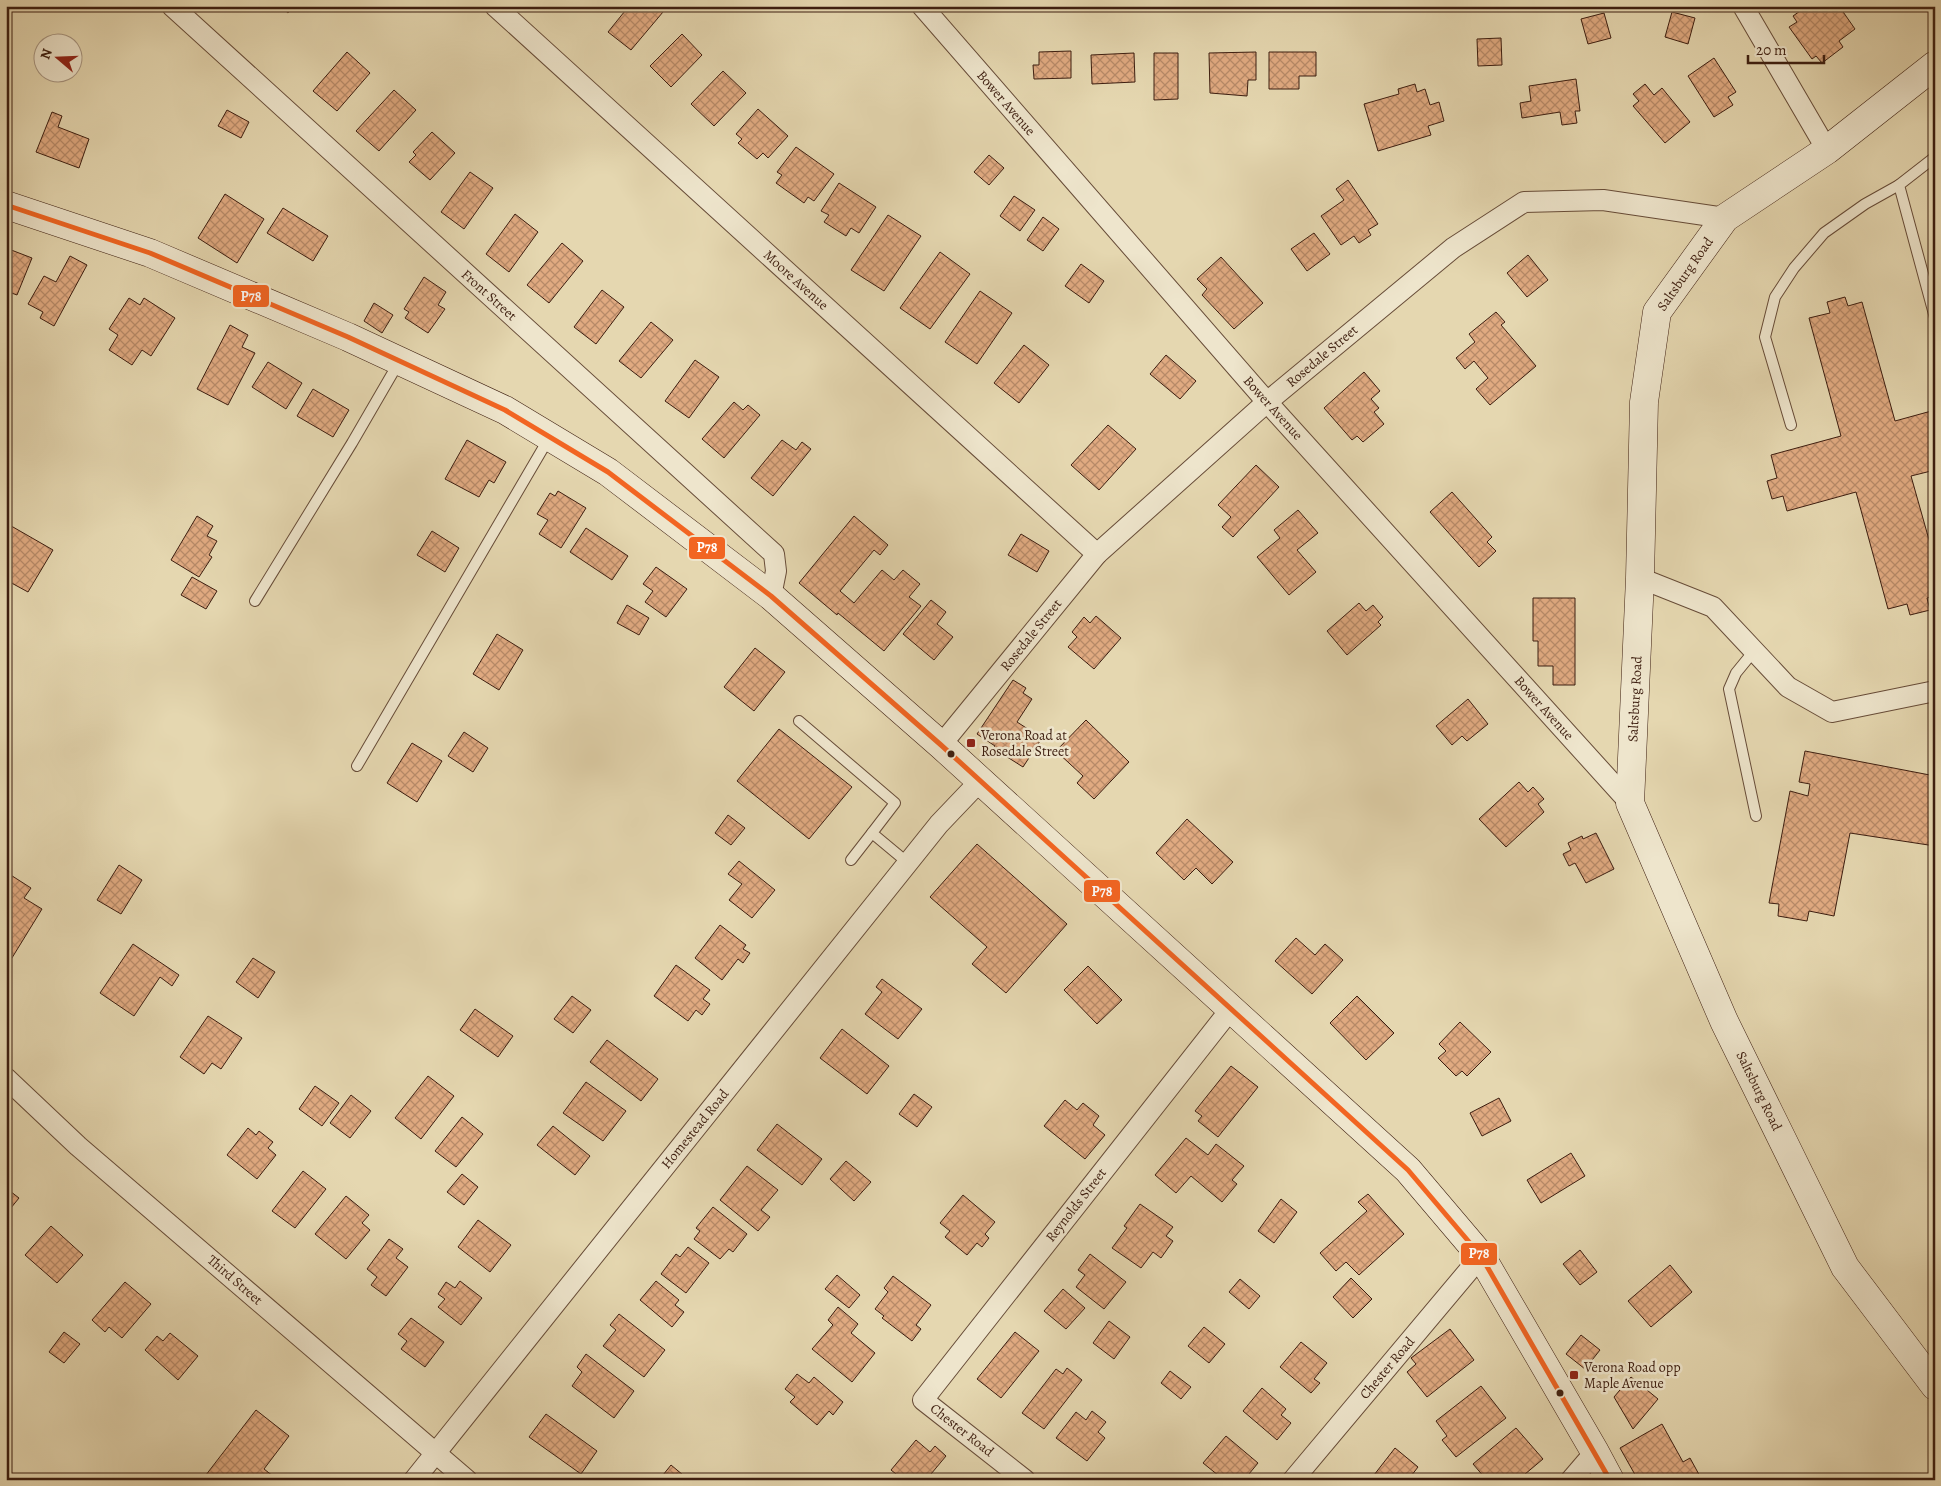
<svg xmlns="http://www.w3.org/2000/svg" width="1941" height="1486" viewBox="0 0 1941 1486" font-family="Alegreya,serif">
<defs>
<pattern id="building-cross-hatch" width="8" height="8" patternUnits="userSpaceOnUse" patternTransform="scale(1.25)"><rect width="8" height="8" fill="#e0aa81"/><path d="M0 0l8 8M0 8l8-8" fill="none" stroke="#b78a68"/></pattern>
</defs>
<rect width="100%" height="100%" fill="#e5d7b0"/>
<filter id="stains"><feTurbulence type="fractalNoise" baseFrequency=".004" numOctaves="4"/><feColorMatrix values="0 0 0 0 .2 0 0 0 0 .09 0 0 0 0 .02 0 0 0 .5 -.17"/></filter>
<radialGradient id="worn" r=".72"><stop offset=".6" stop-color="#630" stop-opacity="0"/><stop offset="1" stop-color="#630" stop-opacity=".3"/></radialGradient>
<g fill="url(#building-cross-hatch)" stroke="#3d1e10">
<path d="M280 6H294L288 13Z"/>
<path d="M629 6H656L663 12 631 50 608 32Z"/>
<path d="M1807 6H1818L1819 8 1822 6H1839L1855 29 1839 41 1843 47 1822 63 1816 56 1812 59 1789 27 1797 22 1793 16Z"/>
<path d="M1672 12 1695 18 1688 44 1665 37Z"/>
<path d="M1604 13 1611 38 1588 44 1581 19Z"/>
<path d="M682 34 702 55 671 87 650 66Z"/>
<path d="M1501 38 1502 65 1478 66 1477 39Z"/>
<path d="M1071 51V78L1034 79 1033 65H1039V52Z"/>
<path d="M347 52 370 73 337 111 313 91Z"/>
<path d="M1256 52V80H1248L1247 96 1210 93 1209 53Z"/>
<path d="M1269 52H1316V76H1299V89H1269Z"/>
<path d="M1134 53 1135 82 1092 84 1091 55Z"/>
<path d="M1154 53H1178V99L1154 100Z"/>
<path d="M1714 58 1736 92 1728 97 1733 105 1714 117 1688 76Z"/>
<path d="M723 71 746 93 714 126 691 104Z"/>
<path d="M1576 79 1580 111H1575L1577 123 1562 125 1560 112 1522 118 1520 103 1531 101 1529 86Z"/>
<path d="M1415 84 1417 92 1425 89 1430 105 1439 102 1444 121 1428 126 1431 135 1378 151 1364 104 1399 94 1398 89Z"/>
<path d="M1645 84 1654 95 1662 88 1690 122 1665 143 1633 106 1639 101 1633 94Z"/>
<path d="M394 90 416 110 379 151 356 131Z"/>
<path d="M758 109 788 136 768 158 763 153 757 159 738 143 742 139 736 134Z"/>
<path d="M227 110 249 122 241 138 218 126Z"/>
<path d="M52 112 62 116 58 127 89 139 79 168 36 152Z"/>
<path d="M432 132 455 153 430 180 409 162 416 155 413 152Z"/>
<path d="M796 147 834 174 814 201 808 197 804 203 776 183 782 175 777 172Z"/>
<path d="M989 155 1004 168 989 185 974 172Z"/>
<path d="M470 172 493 188 464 229 441 212Z"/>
<path d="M1348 180 1378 224 1368 230 1371 235 1359 243 1354 236 1341 245 1321 216 1344 200 1336 189Z"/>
<path d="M839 183 876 207 859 233 851 228 846 236 824 222 829 215 821 211Z"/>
<path d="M225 194 264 219 237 263 198 238Z"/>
<path d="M1014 196 1035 210 1020 231 1000 216Z"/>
<path d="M283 208 328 236 313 261 267 233Z"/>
<path d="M515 214 538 232 509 272 486 254Z"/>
<path d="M888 215 921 236 884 291 851 270Z"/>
<path d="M1043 217 1059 229 1043 251 1027 240Z"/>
<path d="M1314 233 1330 254 1307 271 1291 249Z"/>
<path d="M562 243 583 261 549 303 527 285Z"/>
<path d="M6 248 32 258 17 295 6 291Z"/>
<path d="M940 252 970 274 930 329 900 308Z"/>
<path d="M1528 255 1548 280 1527 297 1507 273Z"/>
<path d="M70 256 87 265 54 326 40 318 43 312 28 304 44 276 56 282Z"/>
<path d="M1221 257 1263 303 1234 329 1202 295 1207 289 1197 279Z"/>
<path d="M1081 264 1104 281 1089 303 1065 286Z"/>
<path d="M424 277 446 292 438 305 445 309 428 333 405 318 409 312 404 309Z"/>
<path d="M602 290 624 307 596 344 574 327Z"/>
<path d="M980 291 1012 313 977 364 945 342Z"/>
<path d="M1845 297 1848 306 1862 302 1895 421 1935 410V470L1911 476 1935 561V596L1927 598 1930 610 1910 615 1907 604 1888 609 1856 492 1787 511 1783 496 1772 499 1767 481 1777 478 1771 455 1841 436 1809 318 1830 313 1827 302Z"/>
<path d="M129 298 140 305 144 298 175 318 151 356 142 350 132 365 109 350 118 335 109 329Z"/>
<path d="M374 303 393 315 382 333 364 321Z"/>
<path d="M1496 312 1505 322 1501 325 1536 366 1490 405 1476 389 1488 378 1474 361 1465 369 1456 358 1475 342 1469 334Z"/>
<path d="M651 322 673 340 641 378 619 361Z"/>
<path d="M230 325 248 335 242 347 255 353 228 405 197 389Z"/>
<path d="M1024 345 1049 365 1019 403 994 383Z"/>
<path d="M1166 355 1196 381 1180 399 1150 374Z"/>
<path d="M695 360 719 377 689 418 665 401Z"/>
<path d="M268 362 302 383 286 409 252 387Z"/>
<path d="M1364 372 1380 391 1371 399 1379 408 1374 412 1384 424 1363 442 1357 436 1352 440 1324 408Z"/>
<path d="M313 389 349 410 333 437 297 416Z"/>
<path d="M734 402 743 410 748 405 760 415 724 458 702 439Z"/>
<path d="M1108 425 1136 449 1099 490 1071 465Z"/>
<path d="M467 440 506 462 494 483 489 480 479 497 445 479Z"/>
<path d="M782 440 796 450 802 442 811 449 773 496 751 478Z"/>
<path d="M1256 465 1279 487 1233 537 1222 527 1231 517 1218 505Z"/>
<path d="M558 491 586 508 561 548 539 534 548 520 537 514 550 493 555 496Z"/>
<path d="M1452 492 1492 537 1487 542 1496 551 1479 567 1430 512Z"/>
<path d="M1298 510 1318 533 1297 550 1316 572 1289 595 1257 557 1280 538 1274 530Z"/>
<path d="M197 516 213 526 207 536 217 541 209 555 212 557 199 577 171 560Z"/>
<path d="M854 516 888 545 880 555 874 550 840 591 854 603 882 570 894 580 903 570 920 584 909 597 921 606 884 651 838 613 837 615 799 583Z"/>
<path d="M6 523 53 550 28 592 6 580 8 576 6 575Z"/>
<path d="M586 528 628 556 612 580 570 552Z"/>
<path d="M432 531 459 548 445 572 417 555Z"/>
<path d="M1021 534 1049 551 1037 572 1008 555Z"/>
<path d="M656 567 687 589 666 617 645 602 653 591 643 584Z"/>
<path d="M192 577 217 591 206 609 181 595Z"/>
<path d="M1533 598H1575V685H1553V666H1538V641H1533Z"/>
<path d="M931 600 946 612 937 624 953 637 934 660 903 634Z"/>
<path d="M1359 603 1366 611 1373 605 1383 617 1378 622 1381 625 1347 655 1327 631Z"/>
<path d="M627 605 649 618 639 635 617 623Z"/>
<path d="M1096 616 1121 638 1094 669 1068 647 1077 637 1072 632 1084 617 1090 623Z"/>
<path d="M497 634 523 650 499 690 473 674Z"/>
<path d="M755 648 785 672 754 711 724 687Z"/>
<path d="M1013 680 1026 688 1023 693 1032 699 1017 722 1042 738 1023 767 993 748 995 746 977 734Z"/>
<path d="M1468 699 1488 724 1467 741 1462 736 1452 745 1436 726Z"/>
<path d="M1086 720 1129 762 1094 799 1077 783 1083 776 1056 751Z"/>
<path d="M779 729 852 787 809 839 737 781Z"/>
<path d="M464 732 488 748 473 772 448 756Z"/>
<path d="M412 743 442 761 417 802 387 783Z"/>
<path d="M1805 751 1935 776V846L1850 833 1834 916 1809 911 1807 921 1778 916 1779 904 1769 903 1790 791 1808 796 1810 784 1799 782Z"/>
<path d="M1519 782 1528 792 1533 787 1544 799 1538 804 1544 812 1506 847 1479 819Z"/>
<path d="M728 815 745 828 731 845 715 833Z"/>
<path d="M1187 819 1233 862 1212 884 1196 868 1184 880 1156 853Z"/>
<path d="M1596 833 1614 869 1586 883 1575 863 1569 866 1563 854 1571 850 1568 843 1582 836 1583 839Z"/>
<path d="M977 844 1067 924 1006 993 972 964 987 947 930 897Z"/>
<path d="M739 861 775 890 752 918 729 900 742 884 728 874Z"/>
<path d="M119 865 142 880 121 914 97 900Z"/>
<path d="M6 872 31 888 24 898 42 909 7 966Z"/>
<path d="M720 925 746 945 743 949 750 953 743 963 738 959 722 980 695 958Z"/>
<path d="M1296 938 1315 955 1325 944 1343 960 1312 994 1275 961Z"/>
<path d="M133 944 179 975 172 986 160 977 134 1016 100 993Z"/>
<path d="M253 958 275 972 258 998 236 982Z"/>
<path d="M676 965 710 990 703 999 710 1004 702 1015 696 1010 688 1021 654 996Z"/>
<path d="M1088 966 1122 1000 1097 1024 1064 990Z"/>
<path d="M882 979 922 1009 898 1039 865 1014 882 992 876 987Z"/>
<path d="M572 996 591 1010 573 1033 554 1019Z"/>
<path d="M1357 996 1394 1033 1366 1060 1330 1023Z"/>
<path d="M475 1009 513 1036 498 1057 460 1030Z"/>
<path d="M208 1016 242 1038 221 1069 212 1063 204 1074 180 1057Z"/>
<path d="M1460 1022 1491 1052 1467 1076 1462 1071 1456 1076 1438 1058 1446 1051 1439 1044Z"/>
<path d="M842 1029 889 1066 867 1094 820 1058Z"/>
<path d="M607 1040 658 1079 641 1101 590 1062Z"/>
<path d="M1231 1066 1258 1087 1218 1137 1198 1121 1202 1116 1195 1111Z"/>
<path d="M428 1076 454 1096 421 1139 395 1118Z"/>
<path d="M586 1082 626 1111 603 1141 563 1113Z"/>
<path d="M315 1086 339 1103 322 1126 299 1109Z"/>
<path d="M914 1094 932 1107 917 1127 899 1114Z"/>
<path d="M351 1095 371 1111 350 1138 330 1123Z"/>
<path d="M1499 1098 1511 1121 1482 1136 1470 1113Z"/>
<path d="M1065 1100 1077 1110 1083 1103 1099 1116 1093 1125 1105 1135 1085 1159 1044 1126Z"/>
<path d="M462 1117 483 1134 456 1167 435 1151Z"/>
<path d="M777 1124 822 1159 802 1185 757 1150Z"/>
<path d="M553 1126 590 1156 575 1175 537 1145Z"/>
<path d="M248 1128 256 1135 259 1131 273 1142 268 1148 276 1155 257 1179 227 1155Z"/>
<path d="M1186 1138 1208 1155 1216 1144 1244 1166 1232 1180 1237 1184 1222 1202 1191 1176 1176 1193 1155 1175Z"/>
<path d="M1571 1153 1585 1176 1541 1203 1527 1180Z"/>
<path d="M846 1161 871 1182 854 1201 830 1179Z"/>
<path d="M747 1166 778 1190 761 1210 770 1217 758 1231 720 1200Z"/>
<path d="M303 1171 326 1189 295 1228 272 1211Z"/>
<path d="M462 1174 478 1187 464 1205 447 1192Z"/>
<path d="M6 1188 19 1198 6 1214Z"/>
<path d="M1368 1194 1404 1234 1359 1275 1346 1262 1336 1271 1320 1253 1367 1211 1358 1202Z"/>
<path d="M963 1195 995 1222 985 1234 989 1238 982 1247 977 1243 967 1255 945 1237 950 1231 940 1223Z"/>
<path d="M346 1196 369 1215 362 1223 370 1230 346 1259 315 1234Z"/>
<path d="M1281 1199 1297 1212 1274 1243 1258 1231Z"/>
<path d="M1140 1204 1173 1227 1166 1236 1173 1241 1161 1258 1153 1252 1141 1268 1112 1248 1127 1228 1124 1226Z"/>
<path d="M713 1207 747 1234 733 1252 729 1249 720 1259 694 1239 700 1231 696 1228Z"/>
<path d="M478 1220 511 1245 490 1272 458 1247Z"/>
<path d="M51 1226 83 1255 57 1283 25 1255Z"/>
<path d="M389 1239 403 1249 396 1258 408 1267 386 1296 371 1285 377 1277 367 1269Z"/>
<path d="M688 1247 709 1263 686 1293 661 1274 676 1254 680 1257Z"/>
<path d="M1580 1250 1597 1272 1580 1285 1563 1264Z"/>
<path d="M1090 1254 1126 1282 1104 1309 1076 1287 1085 1275 1078 1270Z"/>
<path d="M1670 1265 1692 1292 1651 1327 1628 1301Z"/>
<path d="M837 1275 860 1295 849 1308 825 1289Z"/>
<path d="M893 1276 931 1305 916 1325 921 1329 912 1341 882 1318 884 1316 875 1309 888 1292 884 1288Z"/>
<path d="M1351 1278 1372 1299 1353 1318 1333 1297Z"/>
<path d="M1240 1279 1260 1296 1249 1309 1229 1292Z"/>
<path d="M460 1281 482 1298 461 1325 438 1307 445 1299 438 1294 446 1282 455 1288Z"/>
<path d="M656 1281 679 1300 675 1305 684 1312 672 1327 640 1300Z"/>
<path d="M125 1282 151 1304 122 1338 109 1327 105 1332 92 1320Z"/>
<path d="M1063 1289 1085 1308 1066 1329 1044 1311Z"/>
<path d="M838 1307 858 1324 851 1333 875 1353 852 1382 812 1349 833 1325 828 1320Z"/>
<path d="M619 1314 665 1350 644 1377 603 1346 616 1330 610 1325Z"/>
<path d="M411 1318 444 1342 425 1367 401 1349 407 1341 398 1334Z"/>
<path d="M1109 1321 1130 1337 1114 1359 1093 1343Z"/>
<path d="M1204 1327 1225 1344 1209 1363 1188 1346Z"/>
<path d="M1450 1329 1474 1360 1427 1397 1407 1372 1416 1364 1411 1358Z"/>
<path d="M64 1332 80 1344 64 1363 49 1352Z"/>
<path d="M1015 1332 1039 1351 1001 1398 977 1379Z"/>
<path d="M170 1333 198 1356 178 1380 145 1350 157 1336 163 1341Z"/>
<path d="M1581 1335 1600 1350 1585 1369 1566 1354Z"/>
<path d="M1301 1342 1327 1363 1314 1379 1320 1383 1311 1393 1280 1367Z"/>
<path d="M586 1354 634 1391 614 1418 572 1386 582 1372 577 1367Z"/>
<path d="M1067 1368 1082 1380 1044 1429 1022 1413 1056 1369 1063 1374Z"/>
<path d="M1170 1371 1191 1387 1181 1399 1161 1383Z"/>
<path d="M797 1374 809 1383 814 1377 843 1402 833 1415 829 1411 817 1425 790 1402 795 1397 785 1389Z"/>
<path d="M1631 1377 1658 1399 1633 1429 1614 1397Z"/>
<path d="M1481 1386 1506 1418 1456 1457 1442 1440 1447 1436 1436 1421Z"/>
<path d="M1262 1388 1286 1409 1281 1415 1291 1423 1277 1440 1243 1411Z"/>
<path d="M256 1410 289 1436 264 1469 278 1480H202Z"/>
<path d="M1092 1411 1106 1422 1098 1432 1105 1438 1087 1461 1056 1438 1076 1412 1086 1420Z"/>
<path d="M546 1414 597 1451 581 1474 529 1437Z"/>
<path d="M1662 1424 1683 1462 1690 1458 1702 1480H1638L1620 1448Z"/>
<path d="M1516 1428 1543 1459 1518 1480H1483L1485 1478 1473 1464Z"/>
<path d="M1226 1436 1258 1463 1244 1480H1224L1203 1463Z"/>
<path d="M916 1440 930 1452 935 1446 946 1456 926 1480H891L896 1474 891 1470Z"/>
<path d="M1395 1448 1418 1467 1408 1480H1380L1374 1475Z"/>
<path d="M671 1465 689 1480H659Z"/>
</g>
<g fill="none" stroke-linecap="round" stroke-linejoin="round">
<g stroke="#674c38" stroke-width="12">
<g id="lane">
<path d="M1935 157 1899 185 1935 318"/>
<path d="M1791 425 1765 337 1775 297 1794 268 1824 233 1865 204 1899 185"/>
<path d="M255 601 352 443 399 362"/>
<path d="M1754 651 1736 673 1729 689 1756 816"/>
<path d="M799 721 895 803 872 833 908 863"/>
<path d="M357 766 549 438"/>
<path d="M851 860 872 833"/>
</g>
</g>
<g stroke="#674c38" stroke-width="22">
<g id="street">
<path d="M172 6 774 554 776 571 771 596"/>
<path d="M495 6 1097 554"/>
<path d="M922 6 1267 402 1630 803"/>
<path d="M1743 6 1827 150"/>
<path d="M1640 578 1713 607 1788 687 1832 712 1935 691"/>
<path d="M941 745 1097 554 1267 402 1453 248 1524 202 1603 200 1725 218"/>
<path d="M6 1078 78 1146 467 1480"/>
<path d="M414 1480 939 824 980 781"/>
<path d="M1025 1480 923 1400 1230 1010"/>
<path d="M1293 1480 1481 1256"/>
<path d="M1571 1480 1595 1452"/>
</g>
</g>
<g stroke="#3d1e10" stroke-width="29">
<g id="secondary">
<path d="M1935 65 1827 150 1725 218 1657 312 1644 402 1640 578 1630 803 1724 1021 1845 1267 1935 1386"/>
<path d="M6 205 150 253 348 337 505 410 608 472 771 596 941 745 1408 1170 1481 1256 1595 1452 1610 1480"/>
</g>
</g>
<use href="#lane" stroke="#eee5cc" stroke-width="10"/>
<use href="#street" stroke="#eee5cc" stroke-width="20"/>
<use href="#secondary" stroke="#eee5cc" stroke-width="28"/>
<g stroke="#eee5cc" stroke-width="9">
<path id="bus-1" d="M6 205 150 253 348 337 505 410 608 472 771 596 941 745 1408 1170 1481 1256 1610 1480"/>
</g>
<use href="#bus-1" stroke="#f26522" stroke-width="5"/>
</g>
<g fill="#8f2418" stroke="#eee5cc" stroke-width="2">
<rect x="966" y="738" width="10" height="10" rx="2.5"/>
<rect x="1569" y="1370" width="10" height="10" rx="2.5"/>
</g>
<g fill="#3d1e10" stroke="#eee5cc" stroke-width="2">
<circle cx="951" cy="754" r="4.5"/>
<circle cx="1560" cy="1393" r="4.5"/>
</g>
<g text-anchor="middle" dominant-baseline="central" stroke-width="5" stroke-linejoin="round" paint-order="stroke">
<g font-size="14" fill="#3d1e10" stroke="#eee5cc">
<text transform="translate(1006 103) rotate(49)">Bower Avenue</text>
<text transform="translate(1685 274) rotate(-55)">Saltsburg Road</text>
<text transform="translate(796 280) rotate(42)">Moore Avenue</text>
<text transform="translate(489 295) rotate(42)">Front Street</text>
<text transform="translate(1322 356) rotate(-40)">Rosedale Street</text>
<text transform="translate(1273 408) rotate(48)">Bower Avenue</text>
<text transform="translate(1031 635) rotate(-51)">Rosedale Street</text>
<text transform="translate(1635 699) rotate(-87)">Saltsburg Road</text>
<text transform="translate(1544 708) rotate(48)">Bower Avenue</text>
<text transform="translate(1759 1091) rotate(64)">Saltsburg Road</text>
<text transform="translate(695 1129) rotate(-51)">Homestead Road</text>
<text transform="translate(1076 1205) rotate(-52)">Reynolds Street</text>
<text transform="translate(235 1280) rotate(41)">Third Street</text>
<text transform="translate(1387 1368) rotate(-50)">Chester Road</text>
<text transform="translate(962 1430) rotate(38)">Chester Road</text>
</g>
<g font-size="14" fill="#3d1e10" stroke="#eee5cc" text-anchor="start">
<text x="981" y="735">Verona Road at<tspan x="981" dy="16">Rosedale Street</tspan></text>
<text x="1584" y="1367">Verona Road opp<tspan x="1584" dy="16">Maple Avenue</tspan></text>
</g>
</g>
<g stroke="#eee5cc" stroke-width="2">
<rect x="232" y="284" width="38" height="24" rx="5" fill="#f26522"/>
<rect x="688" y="536" width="38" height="24" rx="5" fill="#f26522"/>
<rect x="1083" y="879" width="38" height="24" rx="5" fill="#f26522"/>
<rect x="1460" y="1242" width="38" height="24" rx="5" fill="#f26522"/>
</g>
<g font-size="14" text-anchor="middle" font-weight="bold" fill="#fff">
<text x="251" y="301">P78</text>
<text x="707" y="552">P78</text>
<text x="1102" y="896">P78</text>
<text x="1479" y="1258">P78</text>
</g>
<rect width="1941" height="1486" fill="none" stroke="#e5d7b0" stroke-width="25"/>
<rect x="8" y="8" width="1926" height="1471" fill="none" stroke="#3d1e10" stroke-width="2.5"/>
<rect x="12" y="12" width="1916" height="1461" fill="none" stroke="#3d1e10"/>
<g transform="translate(58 58) rotate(289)"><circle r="24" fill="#eee5cc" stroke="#a79581"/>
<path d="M0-4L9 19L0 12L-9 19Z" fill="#8f2418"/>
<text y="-8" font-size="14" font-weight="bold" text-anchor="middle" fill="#3d1e10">N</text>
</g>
<path d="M1748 55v8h76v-8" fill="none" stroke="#3d1e10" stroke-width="2.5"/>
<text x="1756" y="55" font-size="15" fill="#3d1e10" stroke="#eee5cc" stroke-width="4" paint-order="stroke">20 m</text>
<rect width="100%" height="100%" filter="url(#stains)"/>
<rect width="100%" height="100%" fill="url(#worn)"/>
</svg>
